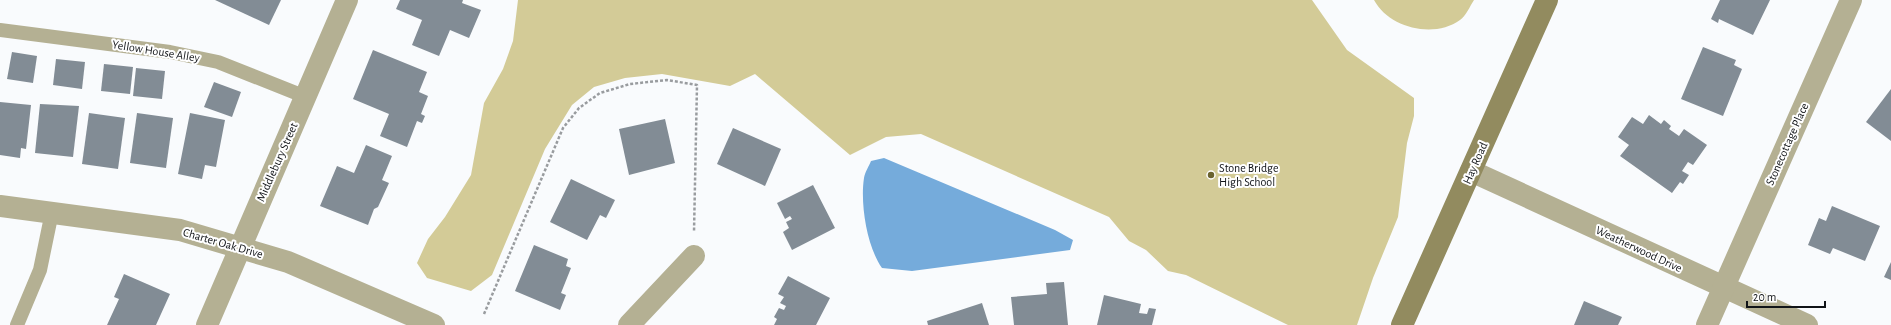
<svg xmlns="http://www.w3.org/2000/svg" width="1891" height="325" viewBox="0 0 1891 325" font-family="'Alegreya Sans',sans-serif">
<rect width="100%" height="100%" fill="#f9fbfd"/>
<g fill="#d3cb97">
<path d="M518 0H1312L1347 50 1414 98V116L1407 143 1398 217 1373 278 1357 325H1288L1186 275 1168 271 1146 250 1129 241 1109 217 921 134 886 137 850 155 755 74 730 86 662 74 625 78 594 87 572 105 545 149 492 275 471 291 427 278 417 263 428 239 445 217 471 175 484 103 503 69 513 41Z"/>
<path d="M1374 0H1474C1470 6 1466 16 1460 20 1434 39 1389 28 1374 0Z"/>
</g>
<path fill="#75abdb" d="M884 158 1055 230 1073 240 1070 250 912 271 882 268C867 247 860 204 864 178 865 172 869 166 871 161Z"/>
<g fill="#828c95">
<path d="M215 0H281L269 25Z"/>
<path d="M400 0H463L462 3 481 10 469 38 450 30 439 56 412 45 422 20 396 9Z"/>
<path d="M1720 0H1770L1753 35 1719 19 1718 23 1711 19Z"/>
<path d="M1703 47 1736 60 1734 65 1742 69 1723 116 1681 99Z"/>
<path d="M373 50 427 72 419 92 428 96 421 114 425 116 422 123 417 121 407 147 380 136 389 114 353 99Z"/>
<path d="M12 52 37 56 33 83 7 79Z"/>
<path d="M56 59 85 62 82 89 53 85Z"/>
<path d="M104 64 133 67 130 94 101 91Z"/>
<path d="M136 68 165 71 162 99 133 96Z"/>
<path d="M214 82 241 92 232 117 204 107Z"/>
<path d="M1891 89V141L1866 122Z"/>
<path d="M0 102 31 105 26 149 21 148 20 158 0 155Z"/>
<path d="M40 104 79 106 73 157 35 153Z"/>
<path d="M89 113 125 118 118 169 82 164Z"/>
<path d="M137 113 173 118 166 168 130 163Z"/>
<path d="M190 113 225 120 216 167 205 165 202 179 178 174Z"/>
<path d="M1649 115 1661 124 1664 120 1671 126 1669 129 1679 136 1684 129 1707 145 1693 165 1688 162 1682 171 1689 175 1683 184 1680 182 1672 193 1620 156 1629 145 1618 137 1632 117 1643 124Z"/>
<path d="M665 119 675 163 629 175 619 129Z"/>
<path d="M733 128 781 149 765 186 717 164Z"/>
<path d="M366 145 392 156 382 180 389 183 378 207 374 209 368 225 320 206 337 166 354 173Z"/>
<path d="M571 179 615 200 606 218 600 215 587 240 550 222Z"/>
<path d="M813 185 835 228 792 250 783 232 789 228 786 222 792 219 790 216 785 219 777 203Z"/>
<path d="M1832 206 1880 226 1865 261 1833 248 1830 254 1808 245 1819 218 1826 221Z"/>
<path d="M534 245 568 259 566 266 571 268 561 293 566 295 560 310 515 291Z"/>
<path d="M1891 262V280L1884 277Z"/>
<path d="M124 274 170 294 156 325H107L119 299 114 297Z"/>
<path d="M788 276 830 298 816 325H774L777 319 774 317 779 308 784 310 786 306 780 303 784 297 778 294Z"/>
<path d="M1064 282 1068 325H1014L1011 297 1047 294 1046 283Z"/>
<path d="M1104 295 1141 304 1139 313 1147 314 1149 308 1156 309 1152 325H1097Z"/>
<path d="M1584 301 1622 317 1618 325H1574Z"/>
<path d="M982 303 989 325H928L927 321Z"/>
</g>
<g fill="none" stroke-linecap="round" stroke-linejoin="round">
<path stroke="#999c9f" stroke-width="2.5" stroke-dasharray="3 2" stroke-linecap="butt" d="M484 314 563 128 579 108 600 93 630 84 667 80 697 85 694 232"/>
<g stroke="#b4b093" stroke-width="14">
<path d="M0 30 170 52 218 62 306 97"/>
<path d="M17 325 40 270 52 212"/>
</g>
<g stroke="#b4b093" stroke-width="22">
<path d="M1471 171 1807 325"/>
<path d="M0 206 180 230 288 262 434 325"/>
<path d="M207 325 347 0"/>
<path d="M629 325 694 256"/>
<path d="M1707 325 1851 0"/>
</g>
<path stroke="#928b5f" stroke-width="22" d="M1402 325 1547 0"/>
</g>
<circle fill="#6b632f" stroke="#fff" stroke-width="1.5" cx="1211" cy="175" r="4"/>
<g text-anchor="middle" dominant-baseline="central" stroke-width="4" stroke-linejoin="round" paint-order="stroke">
<g font-size="12" fill="#111418" stroke="#fff">
<text transform="translate(156 51) rotate(9)">Yellow House Alley</text>
<text transform="translate(1787 144) rotate(-66)">Stonecottage Place</text>
<text transform="translate(277 162) rotate(-66)">Middlebury Street</text>
<text transform="translate(1475 163) rotate(-66)">Hay Road</text>
<text transform="translate(223 243) rotate(16)">Charter Oak Drive</text>
<text transform="translate(1639 249) rotate(25)">Weatherwood Drive</text>
</g>
<g font-size="12" fill="#111418" stroke="#fff" text-anchor="start">
<text x="1219" y="168">Stone Bridge<tspan x="1219" dy="14">High School</tspan></text>
</g>
</g>
<path d="M1747 301v6h78v-6" fill="none" stroke="#111418" stroke-width="2"/>
<text x="1753" y="301" font-size="12" fill="#111418" stroke="#ffffff" stroke-width="3" paint-order="stroke">20 m</text>
</svg>
